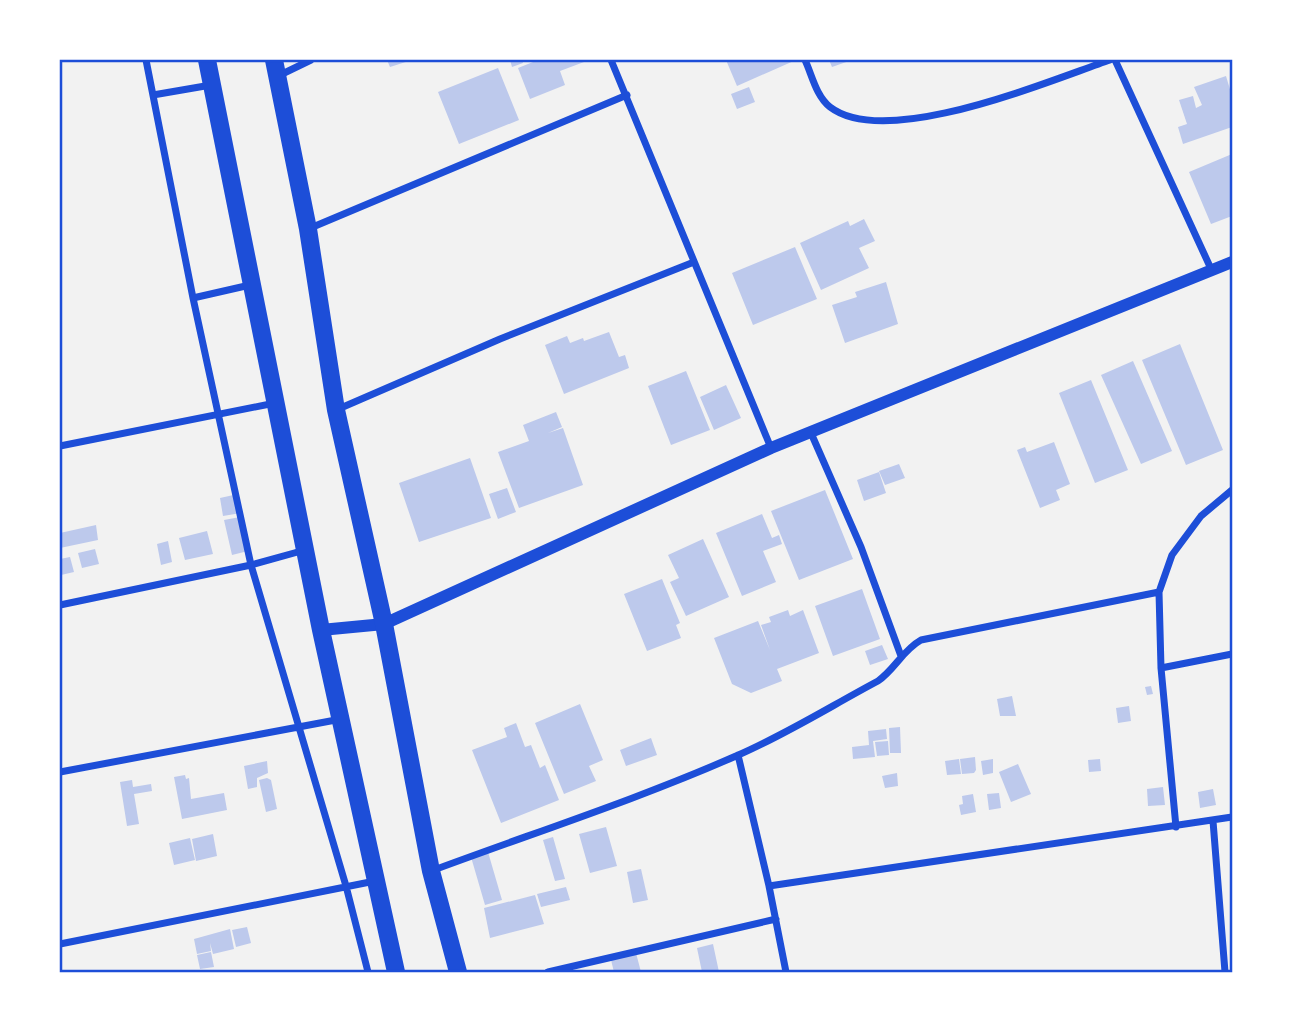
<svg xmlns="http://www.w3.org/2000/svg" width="1292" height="1032" viewBox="0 0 1292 1032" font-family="Lato,sans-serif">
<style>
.building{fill:#bdc9ec}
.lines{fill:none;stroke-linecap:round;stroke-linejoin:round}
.minor{stroke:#1d4ed8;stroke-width:7}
.tertiary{stroke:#1d4ed8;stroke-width:12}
.primary{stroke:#1d4ed8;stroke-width:18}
.neatline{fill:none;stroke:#1d4ed8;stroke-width:2.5}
</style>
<rect width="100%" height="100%" fill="#f2f2f2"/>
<!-- building -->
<path class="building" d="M387,60h25l-22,7z
M510,60h12l1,3 -11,4z
M532,60h52v2l-24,9 5,14 -35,14 -12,-31 15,-6z
M726,60h70l-59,26z
M829,60h23l-20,7z
M498,68l21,52 -60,24 -21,-52z
M1226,76l6,20v31l-49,17 -5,-17 9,-3 -8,-24 14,-4 3,12 6,-3 -8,-18z
M749,87l6,15 -18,7 -6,-15z
M1232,154v62l-21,8 -22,-52z
M864,219l11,22 -16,7 10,20 -48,22 -21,-47 48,-22 2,5z
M795,247l22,52 -64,26 -21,-52z
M886,282l12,42 -53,19 -13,-38 25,-8 -2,-5z
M609,332l10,25 6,-2 4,13 -65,26 -19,-49 22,-9 3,7 13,-5 1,3z
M1180,344l43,106 -37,15 -44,-105z
M1133,361l39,90 -31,13 -40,-89z
M686,371l24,59 -39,15 -23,-59z
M1091,380l37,90 -33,13 -36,-90z
M726,385l15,33 -27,12 -14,-33z
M556,412l6,15 -14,6 15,-5 20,57 -64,23 -21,-56 31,-11 -6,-16z
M1054,442l16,42 -14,6 4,10 -20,8 -23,-58 8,-3 2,5z
M470,458l21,60 -72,24 -20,-59z
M899,464l6,14 -20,7 -6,-14z
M879,472l7,21 -22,8 -7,-21z
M507,488l9,24 -18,7 -9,-25z
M825,490l28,69 -54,21 -28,-69z
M238,494l3,19 -18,3 -3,-18z
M762,514l10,24 7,-3 3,9 -19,7 13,31 -34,14 -26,-63z
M240,517l8,34 -16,4 -8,-35z
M96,525l2,15 -38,8v-15z
M207,531l6,23 -28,6 -6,-22z
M703,539l26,58 -43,19 -16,-34 9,-4 -11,-23z
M168,541l4,21 -11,3 -4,-21z
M95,549l4,15 -17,4 -4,-15z
M70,557l4,15 -13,3 -1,-16z
M662,579l18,44 -4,2 5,13 -34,13 -23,-57z
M862,589l18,50 -47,17 -18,-50z
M788,610l2,6 13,-6 16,43 -42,16 5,12 -31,12 -19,-9 -18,-46 44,-17 12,29 -9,-25 10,-3 -2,-5z
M882,645l6,14 -18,6 -5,-14z
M1151,686l2,8 -6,1 -2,-8z
M1012,696l4,20h-16l-3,-17z
M580,704l23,56 -14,6 7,15 -32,13 -29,-71z
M1129,706l2,15 -13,2 -2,-15z
M516,723l9,24 6,-2 9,23 5,-3 14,35 -58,23 -29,-73 35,-13 -3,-9z
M900,727l1,26h-11l-1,-25z
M886,729l1,10 -14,2 2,16 -22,2 -1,-12 17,-2 -1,-14z
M651,738l6,17 -31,11 -6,-16z
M888,741l1,14 -12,1 -2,-14z
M975,757l1,13 -2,3 -12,1 -2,-15z
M959,759l2,15 -14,1 -2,-14z
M993,759v14l-10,2 -2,-14z
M1100,759l1,12 -12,1 -1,-12z
M267,761l1,12 -11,5v9l-9,2 -4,-23z
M1018,764l13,30 -20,8 -12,-30z
M897,773l1,13 -13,2 -3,-12z
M185,775l1,4 3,-1 2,21 33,-6 3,17 -45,9 -8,-42z
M267,778l4,2 6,29 -11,3 -7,-32z
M132,780l1,7 18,-3 1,7 -18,3 5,30 -12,2 -7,-44z
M1163,787l2,18 -17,1 -1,-17z
M1213,789l3,16 -16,3 -2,-16z
M999,793l2,15 -12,2 -2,-16z
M973,794l3,18 -15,3 -2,-10 4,-1 -1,-8z
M606,827l11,39 -27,7 -11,-39z
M213,834l4,22 -21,5 -4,-22z
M553,837l12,42 -10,2 -12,-41z
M190,838l5,22 -21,5 -5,-22z
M488,852l14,48 -17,5 -14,-48z
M641,869l7,31 -15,3 -6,-31z
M566,887l4,13 -29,7 -4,-13z
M535,895l9,29 -54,14 -6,-30z
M247,927l4,16 -15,4 -4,-17z
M230,929l4,20 -21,5 -3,-11 1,8 -14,3 -3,-15z
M713,944l6,28h-17l-5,-24z
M211,952l3,15 -14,2 -3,-14z
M636,953l5,19h-27l-3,-12z"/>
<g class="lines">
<!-- minor -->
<path class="minor" d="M146,60l47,238 58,267 95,321 22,86
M611,60l160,388
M805,60c7,15 11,36 25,47 56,43 218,-26 280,-47
M1115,60l97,211
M278,76l33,-16
M153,95l58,-10
M308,229l319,-134
M193,298l57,-13
M336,410l164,-71 194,-77
M811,433l50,114 40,109
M60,446l215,-43
M60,605l191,-40 54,-15
M1161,668l71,-14
M738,755l31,131 17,86
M60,772l281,-53
M1213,821l12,151
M1176,827l-15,-159 -2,-76 13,-37 29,-39 31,-26
M431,871c102,-38 205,-71 305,-115 49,-21 95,-50 142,-75 17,-12 25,-31 43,-41l238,-48
M769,886l463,-69
M60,944l315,-63
M548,972l228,-53"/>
<!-- tertiary -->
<path class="tertiary" d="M321,630l63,-6 387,-176 461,-186"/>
<!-- primary -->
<path class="primary" d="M207,60l114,570 75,342
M274,60l34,169 28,181 48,214 47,247 27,101"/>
</g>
<!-- border -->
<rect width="1292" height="1032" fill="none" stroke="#ffffff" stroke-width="122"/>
<rect x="61" y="61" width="1170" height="910" class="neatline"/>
</svg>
